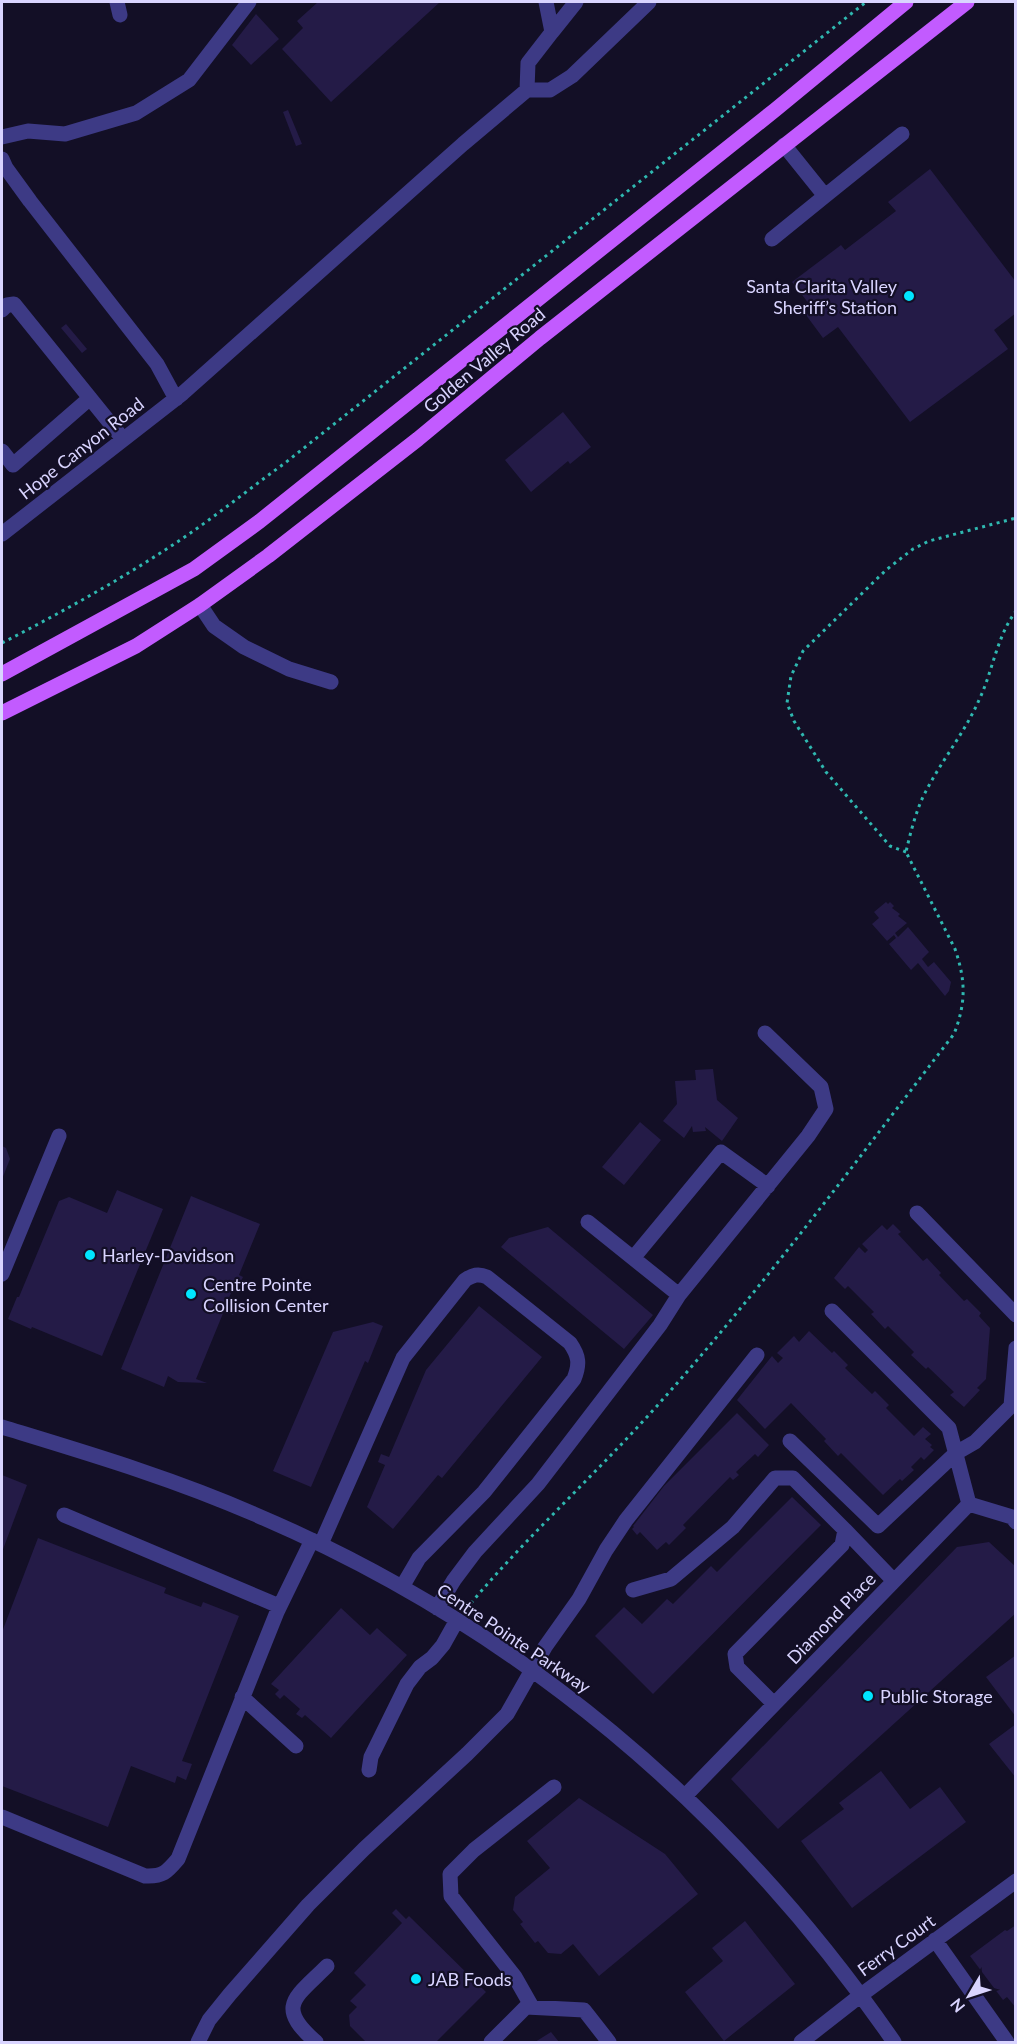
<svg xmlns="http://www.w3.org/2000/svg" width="1017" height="2044" viewBox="0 0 1017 2044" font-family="Lato,sans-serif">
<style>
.building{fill:#241b47}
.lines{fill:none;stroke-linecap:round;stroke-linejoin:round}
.path{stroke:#2fb8b0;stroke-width:3;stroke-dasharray:3 4.5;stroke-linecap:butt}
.minor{stroke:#3d3a85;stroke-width:15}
.major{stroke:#c25bff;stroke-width:15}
.poi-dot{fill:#00e5ff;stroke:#130f26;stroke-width:2}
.labels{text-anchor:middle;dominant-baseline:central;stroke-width:4.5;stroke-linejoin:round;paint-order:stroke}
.poi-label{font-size:18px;fill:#d9d4ff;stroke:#130f26;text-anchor:start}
.street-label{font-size:18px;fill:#d9d4ff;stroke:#130f26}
</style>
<rect width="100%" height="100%" fill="#130f26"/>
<!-- building -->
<path class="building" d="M318,2h122l-109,100 -49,-53 21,-21 -6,-7z
M256,14l23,25 -28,26 -19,-20z
M288,110l14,34 -6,2 -13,-34z
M930,169l86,113v31l-22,17 14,19 -98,73 -72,-95 -15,11 -17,-23 7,-6 -21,-27 49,-37 4,5 51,-39 -8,-9z
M66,324l21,25 -5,4 -21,-25z
M563,412l28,35 -21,17 -2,-3 -37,31 -26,-32z
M886,902l2,2 2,-2 4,4 -2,2 8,6 -2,2 9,7 -12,10 3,4 10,-10 21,25 -7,7 6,8 6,-5 17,20 -2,9 -4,5 -27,-33 -7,7 -22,-26 7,-6 -2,-3 -7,6 -15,-17 7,-6 -5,-6z
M713,1069l4,31 21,18 -16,23 -17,-14 1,4 -13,1 -1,-6 -8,12 -21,-17 14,-17 -2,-23 21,-1 -1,-10z
M640,1122l21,18 -37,45 -22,-18z
M2,1146l4,2 4,11 -8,20z
M117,1190l46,19 -61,147 -70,-29 -1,2 -23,-10 9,-22h2l40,-96 10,-4 38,16z
M191,1196l69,28 -21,51 4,2 -4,8 -4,-1 -8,18 10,4 -4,9 -9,-4 -28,68 11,4 -29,-1 -10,-6 -4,11 -43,-18z
M893,1224l8,8 -3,2 25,27 4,-3 14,15 -2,2 25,26 3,-2 14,14 -2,3 11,12 -4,51 -9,9 3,2 -16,17 -14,-12 4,-3 -26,-25 -2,2 -15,-14 3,-3 -26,-26 -3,3 -14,-15 3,-2 -26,-26 -3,3 -11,-11 25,-31 6,6 3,-3 -6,-6 20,-19 5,5z
M548,1227l105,88 -29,34 -123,-102 8,-9z
M479,1306l63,51 -100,121 -4,-3 -45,54 -26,-22 18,-42 -7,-3 3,-8 8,3 37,-87z
M373,1322l10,4 -15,37 -3,-2 -54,126 -38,-16 60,-139z
M809,1331l23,22 2,-2 14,14 -3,3 27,26 3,-3 14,14 -3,3 28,28 9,-9 8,7 -6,5 7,6 -2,2 4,3 -10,10 -3,-3 -10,10 3,3 -12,11 -2,-2 -17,16 -42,-42 -3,3 -14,-15 2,-2 -35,-36 -26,26 -28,-29 35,-44 6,7 5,-5 -6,-5 17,-17 5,6z
M737,1413l32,32 -11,12 -3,-3 -19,18 3,3 -6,5 -3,-3 -47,48 3,3 -17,17 -3,-3 -9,8 -17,-18 -3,3 -5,-6 2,-2 -1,-1 31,-40z
M2,1475l25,10 -25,67z
M792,1497l29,28 -168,169 -58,-58 29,-29 18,17 25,-25 6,5 38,-38 6,6z
M38,1538l128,50 -2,5 37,14 2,-5 36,14 -57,145 10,3 -6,16 -9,-4 -2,7 -44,-17 -23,61 -106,-41v-154z
M989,1542l27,25v46l-238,216 -47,-50 226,-232z
M341,1608l29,27 7,-7 30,27 -76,83 -26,-23 -3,3 -6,-4 4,-5 -16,-14 -4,4 -5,-5 4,-4 -8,-6z
M1016,1655v62l-30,-40z
M1016,1724v54l-27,-34z
M881,1771l29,38 30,-22 26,35 -114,86 -51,-67 43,-32 -5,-6z
M579,1798l86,56 33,40 -99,82 -26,-32 -12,10 -13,-1 -10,-12 -3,2 -15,-19 3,-2 -10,-12 2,-13 35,-29 -23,-27z
M396,1909l10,10 3,-3 77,76 -50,50h-70l-16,-16 -1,-11 8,-8 -7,-6 16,-16 -12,-12 48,-50 -10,-10z
M745,1921l50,63 -71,57 -39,-49 38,-31 -11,-13z
M1016,1925v83l-9,-11 -4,3 -33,-44 35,-26 2,1z
M551,2032l8,10h-24z"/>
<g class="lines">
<!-- path -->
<path class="path" d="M2,643c64,-33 127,-68 187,-109 32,-22 64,-48 96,-71l581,-461
M906,852l-16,-6 -64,-74 -32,-51 -7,-18 4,-27 12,-25 83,-81 27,-21 16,-8 87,-23
M466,1609c59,-71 128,-133 190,-202 106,-118 201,-247 298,-373 12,-31 12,-53 1,-85l-49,-97c4,-18 11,-45 20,-61 16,-31 39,-59 53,-91 14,-29 17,-62 37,-89"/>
<!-- minor -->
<path class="minor" d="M117,2l3,13
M552,32l24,-30
M527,90l1,-27 24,-31 -6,-30
M2,137l26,-6 37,3 71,-21 53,-33 60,-78
M2,159l4,9 24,33 127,163 19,35
M825,196l77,-62
M772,239l53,-43 -41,-51
M2,310l5,-5 7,-1 109,135
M2,451l11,14 77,-67
M2,534l181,-141 280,-249 64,-54h23l22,-14 77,-74
M200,605l14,21 30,21 45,22 42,13
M917,1213l99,102
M588,1222l91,73
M634,1257l87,-105 47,34
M2,1274l57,-138
M832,1311l117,117 20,76
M2,1427c85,26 170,51 252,87 263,112 479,294 640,528
M790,1441l88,85 78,-73 19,-11 36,-36 5,-58
M64,1515l215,91
M845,1530l49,51
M321,1544l82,-186 62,-78c8,-5 13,-7 22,-3l83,66c9,13 10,21 4,36l-90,113 -65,66 -17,29
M633,1590l38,-11 62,-52 42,-49h18l52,52 -3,15 -107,109 2,13 37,37
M437,1608l17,-28 21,-28 63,-68 122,-159 19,-30 129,-159 18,-27 -5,-22 -56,-54
M242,1697l54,49
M369,1770l2,-13 36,-73 13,-17 12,-9 11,-13 14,-25
M685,1796l284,-292 43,13 4,5
M2,1817l143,59c18,1 22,-4 33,-17l99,-247 35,-72
M935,1940l72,102
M532,2007l-17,-30 -64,-81 -1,-22 24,-24 80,-63
M198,2042l11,-22 21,-26 78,-89 56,-56 103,-95 40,-40 38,-67 34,-48 27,-49 20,-30 131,-165
M316,2042c-41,-36 -21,-44 11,-76
M491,2042l35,-35 58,3 25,32
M801,2042l60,-47 155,-114"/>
<!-- major -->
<path class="major" d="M2,674l192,-105 66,-48 515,-411 131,-108
M2,713l134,-67 64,-41 68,-49 150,-117 122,-101 427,-336"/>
</g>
<!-- markers -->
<g class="poi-dot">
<circle cx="909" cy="296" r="6"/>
<circle cx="90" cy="1255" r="6"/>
<circle cx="191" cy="1294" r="6"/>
<circle cx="868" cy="1696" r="6"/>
<circle cx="416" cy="1979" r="6"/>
</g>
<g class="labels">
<!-- poi labels -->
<g class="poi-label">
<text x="897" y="286" text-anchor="end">Santa Clarita Valley<tspan x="897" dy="21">Sheriff’s Station</tspan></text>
<text x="102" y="1255">Harley-Davidson</text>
<text x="203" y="1284">Centre Pointe<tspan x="203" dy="21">Collision Center</tspan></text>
<text x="880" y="1696">Public Storage</text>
<text x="428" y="1979">JAB Foods</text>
</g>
<!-- street labels -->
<g class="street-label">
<text transform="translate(484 360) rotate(-40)">Golden Valley Road</text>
<text transform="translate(81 448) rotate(-38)">Hope Canyon Road</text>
<text transform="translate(831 1618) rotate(-46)">Diamond Place</text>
<text transform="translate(514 1638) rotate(34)">Centre Pointe Parkway</text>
<text transform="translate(896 1945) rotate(-36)">Ferry Court</text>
</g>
</g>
<!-- border -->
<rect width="1017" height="2044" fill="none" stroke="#d9d4ff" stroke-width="6"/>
<!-- north arrow -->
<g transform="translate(969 1996) rotate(231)" stroke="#130f26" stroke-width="4.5" paint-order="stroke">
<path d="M0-4.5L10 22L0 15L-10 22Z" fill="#d9d4ff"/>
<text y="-9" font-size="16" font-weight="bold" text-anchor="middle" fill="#d9d4ff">N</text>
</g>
</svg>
